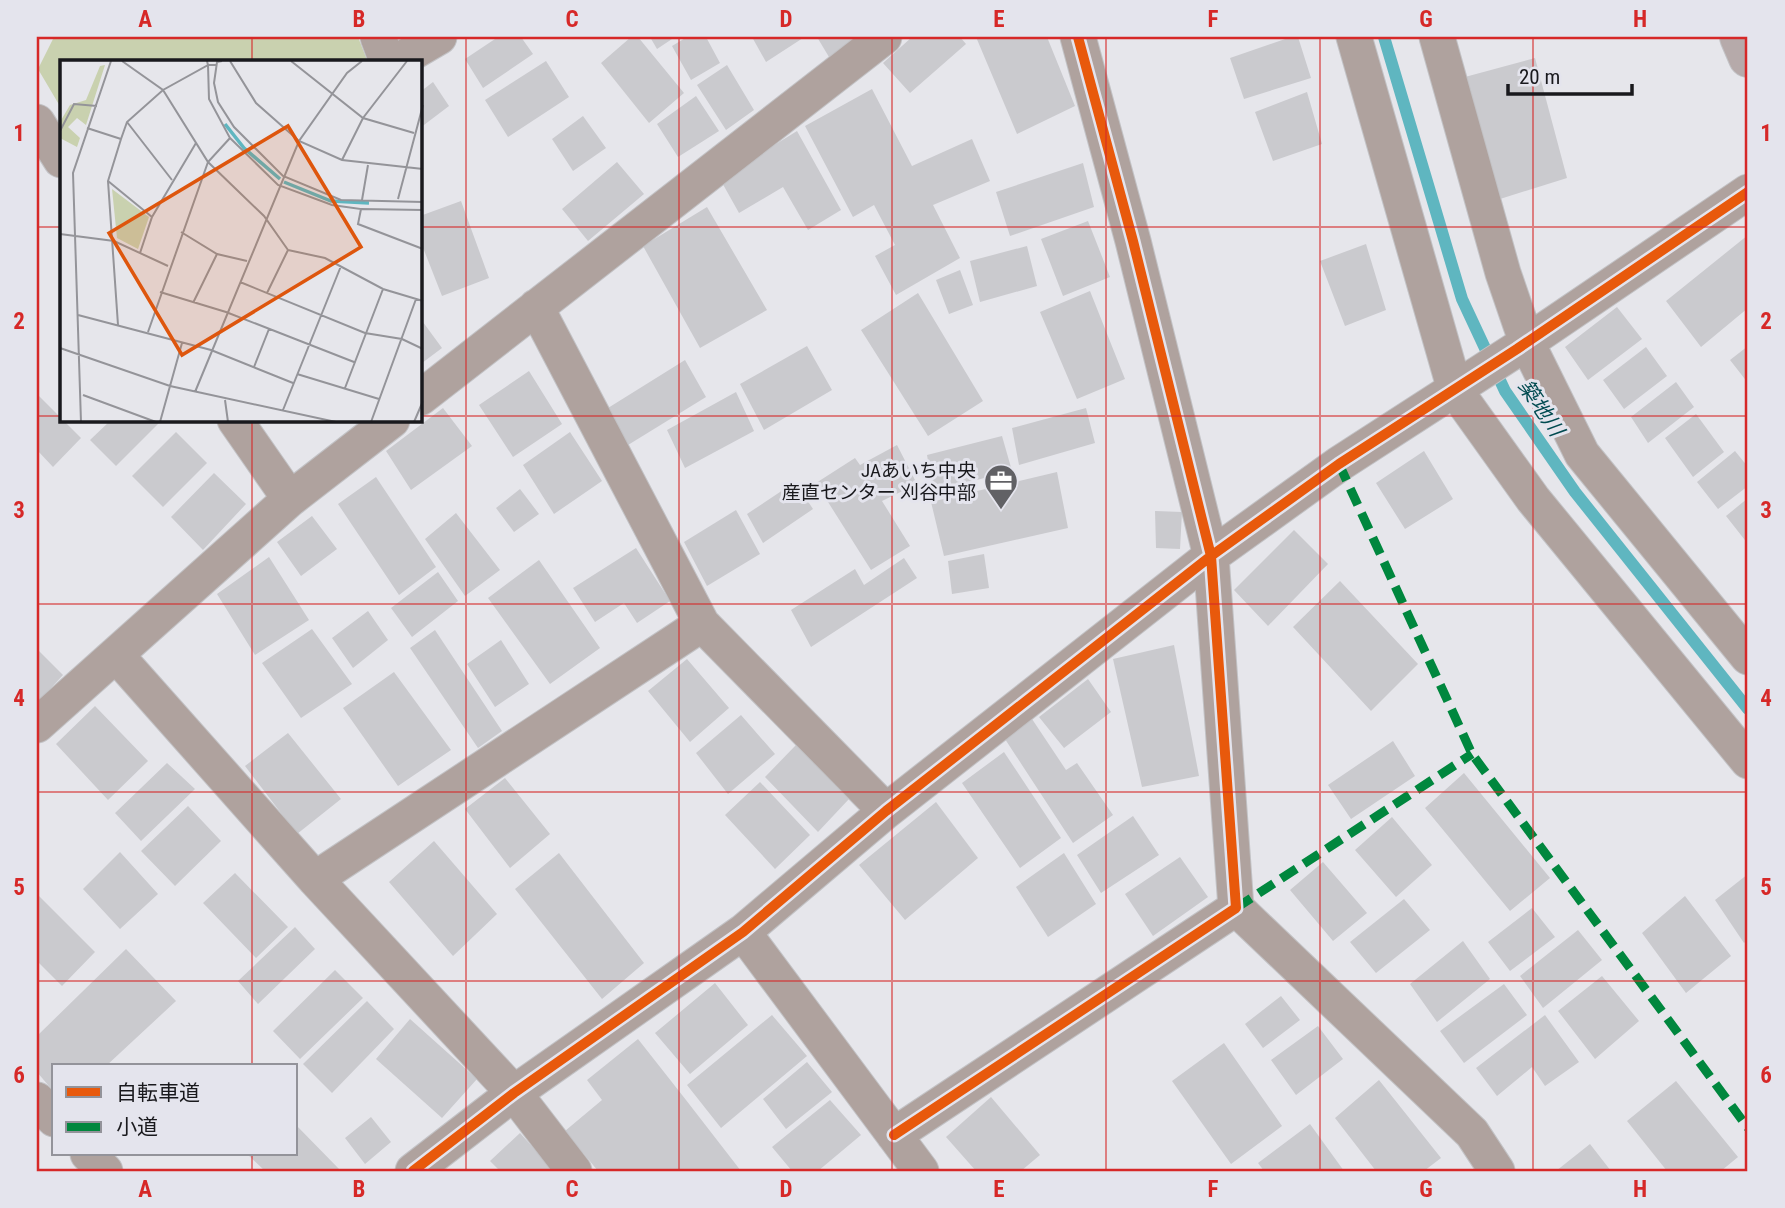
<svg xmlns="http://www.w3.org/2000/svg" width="1785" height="1208" viewBox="0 0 1785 1208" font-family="'Roboto Condensed','Noto Sans JP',sans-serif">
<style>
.green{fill:#c9d1af}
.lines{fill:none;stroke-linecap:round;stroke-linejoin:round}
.stream{stroke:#5fb6c0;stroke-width:12}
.building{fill:#cacace}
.street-casing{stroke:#c2c2c5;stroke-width:37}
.secondary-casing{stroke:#c2c2c5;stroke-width:40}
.street{stroke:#afa29e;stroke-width:35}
.secondary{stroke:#b6aaaa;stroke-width:38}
.quiet{stroke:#00873e;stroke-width:9;stroke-dasharray:18 9;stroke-linecap:butt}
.cycleway-casing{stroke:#e4e4ed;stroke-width:15}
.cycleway{stroke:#e8590c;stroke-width:10}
.grid{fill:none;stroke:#d62828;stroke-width:2;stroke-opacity:0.55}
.labels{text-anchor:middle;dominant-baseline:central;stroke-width:6;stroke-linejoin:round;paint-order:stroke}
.poi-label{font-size:19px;fill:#19191d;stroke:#e4e4ed;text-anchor:end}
.water-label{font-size:21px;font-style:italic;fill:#004a50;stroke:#e4e4ed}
.inset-river{fill:none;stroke:#5fb6c0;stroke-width:3.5}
.inset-road{fill:none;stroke:#949499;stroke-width:2}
.view{fill:#de560d;fill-opacity:0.15;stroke:#de560d;stroke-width:3.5}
.inset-edge{fill:none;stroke:#19191d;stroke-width:3.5}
.neatline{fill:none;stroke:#d62828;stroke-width:2.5}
.grid-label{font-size:23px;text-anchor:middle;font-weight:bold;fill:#d62828}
</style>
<rect width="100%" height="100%" fill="#e6e6eb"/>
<!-- green -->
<path class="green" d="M54,37h304l9,23 -306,1v47l-23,-39z"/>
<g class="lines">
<!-- stream -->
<path class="stream" d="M1384,37l78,262 43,92 70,101 173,217"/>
</g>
<!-- building -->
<path class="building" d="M498,37h23l12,17 -50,34 -18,-29z
M631,37h7l46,56 -35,30 -48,-60z
M650,37h25l-18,12z
M687,37h19l14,26 -29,17 -19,-34z
M752,37h50l1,1 -37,24z
M817,37h42l-30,20z
M912,37h48l6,7 -56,49 -27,-30z
M976,37h71l28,69 -58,28z
M1291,37h7l13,41 -67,21 -14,-41z
M1535,58l32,120 -67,21 -35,-122z
M546,61l23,36 -61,40 -23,-37z
M727,65l27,45 -28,20 -29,-45z
M433,82l16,24 -29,22v-36z
M872,89l40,77 60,-27 18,42 -57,24 27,53 -64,37 -21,-39 20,-11 -21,-40 -21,12 -48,-91z
M1307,92l15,52 -49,17 -18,-49z
M696,96l23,35 -41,26 -21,-33z
M583,116l23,32 -33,23 -21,-32z
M797,131l44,79 -33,20 -25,-43 -44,26 -19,-34z
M617,162l27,32 -56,47 -26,-32z
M1083,163l11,44 -84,29 -14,-44z
M461,201l28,77 -47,18 -22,-56v-24z
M707,207l60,103 -67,38 -57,-102z
M1088,221l22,56 -47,19 -22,-57z
M1748,235v73l-47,39 -35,-46z
M1366,244l20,66 -41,16 -25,-65z
M1027,246l10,40 -57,16 -10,-41z
M960,270l13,35 -24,9 -13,-34z
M1090,291l35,88 -48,20 -37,-87z
M918,293l65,108 -55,35 -67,-106z
M1617,307l25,32 -54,41 -23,-33z
M420,318l22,30 -20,15 -2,-2z
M807,346l25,44 -68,40 -24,-46z
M1748,346v37l-18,-23z
M1646,347l21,29 -43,33 -21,-29z
M685,360l21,37 -78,48 -20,-37z
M529,371l33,53 -49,33 -34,-52z
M1676,382l18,25 -46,36 -17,-26z
M736,392l18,39 -69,37 -18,-38z
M37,394l44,44 -28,29 -16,-17z
M443,408l29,38 -61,44 -25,-39z
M1086,408l9,35 -76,22 -7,-37z
M1696,414l28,38 -31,25 -28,-39z
M111,420h51l-46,46 -26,-26z
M176,432l31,31 -44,44 -31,-31z
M570,432l32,49 -48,33 -31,-49z
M1002,436l10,35 -79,20 -6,-36z
M897,445l20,39 -35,17 28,45 -39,24 -55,-87 39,-25 5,7z
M1424,451l29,48 -48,30 -29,-46z
M1735,451l13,16v19l-30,23 -21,-27z
M1057,472l11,56 -124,28 -13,-54z
M214,473l32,31 -43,46 -32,-33z
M376,477l60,90 -37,28 -61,-91z
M795,482l18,27 -50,34 -16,-29z
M520,489l19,25 -25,18 -18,-24z
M1748,498v46l-22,-28z
M736,510l24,44 -53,32 -23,-44z
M1155,511l27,1 -2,37 -24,-1z
M456,513l44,57 -35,26 -40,-57z
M312,516l25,33 -36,27 -24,-34z
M1294,530l34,34 -60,62 -34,-36z
M636,548l34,53 -33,22 -13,-20 -29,19 -22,-34z
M984,554l5,34 -37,6 -4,-33z
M269,557l40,63 -54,35 -38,-61z
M904,558l13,20 -106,69 -20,-37 64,-41 9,16z
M539,560l61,88 -50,36 -62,-86z
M438,572l20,29 -46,36 -21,-29z
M1340,581l78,83 -47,47 -78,-84z
M368,611l20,29 -35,28 -21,-30z
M312,629l40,55 -51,34 -39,-55z
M435,630l67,101 -24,17 -68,-100z
M501,640l28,44 -34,23 -28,-43z
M1174,645l25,131 -57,11 -29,-128z
M37,649l26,26 -26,28z
M687,659l42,49 -39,34 -42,-51z
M394,672l57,78 -53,36 -55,-78z
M1088,679l23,33 -47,36 -25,-31z
M95,706l53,55 -40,39 -52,-56z
M741,715l34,39 -47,40 -32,-41z
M1032,719l34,51 11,-7 36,52 -40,28 -68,-104z
M288,733l53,66 -44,35 -52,-68z
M1393,741l22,35 -64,43 -23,-34z
M796,745l53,54 -31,33 -53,-55z
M1004,752l57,86 -41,30 -58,-85z
M167,763l28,26 -54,52 -26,-28z
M1464,773l86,105 -40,33 -85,-103z
M505,778l45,56 -40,34 -45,-59z
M760,782l50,53 -35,34 -50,-54z
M936,802l42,56 -73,62 -46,-55z
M188,806l33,35 -46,45 -34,-35z
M1133,816l26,39 -58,38 -24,-38z
M1392,817l40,48 -36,32 -41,-47z
M434,841l63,73 -44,42 -64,-74z
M120,852l38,42 -38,35 -37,-40z
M559,853l85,110 -42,36 -87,-110z
M1064,853l32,51 -48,33 -32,-50z
M1180,857l28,40 -55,39 -28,-42z
M1323,862l44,51 -34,28 -43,-51z
M235,873l53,54 -32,31 -53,-55z
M1748,874v65l-4,4 -29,-43z
M37,894l58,58 -33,34 -25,-25z
M1685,896l46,60 -45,37 -44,-60z
M1404,899l26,31 -54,43 -26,-31z
M1532,908l23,29 -45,34 -22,-29z
M295,927l20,22 -57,55 -20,-23z
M1578,930l24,30 -59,48 -23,-32z
M1463,941l27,38 -53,43 -27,-38z
M126,949l50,52 -70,65h-52v26l-17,-20v-36z
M335,970l28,28 -63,61 -27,-28z
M1602,976l37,45 -44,38 -37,-48z
M715,983l33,42 -58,49 -35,-41z
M1504,984l23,31 -63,48 -24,-32z
M1281,996l19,24 -37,28 -18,-24z
M367,1001l27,28 -62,64 -29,-29z
M772,1015l35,41 -86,72 -34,-43z
M1545,1015l34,47 -34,24 -13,-19 -35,29 -21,-28z
M410,1019l67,60 -35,39 -66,-59z
M1318,1026l25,33 -47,36 -25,-35z
M638,1039l48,61 55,71h-143l-33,-40 37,-31 -15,-20z
M1224,1043l58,83 -51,38 -59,-83z
M807,1062l25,30 -46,37 -23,-30z
M1379,1080l62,78 -17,13h-48l-41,-53z
M1676,1081l62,76 -17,14h-54l-40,-50z
M991,1097l49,58 -19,16h-45l-30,-34z
M830,1100l31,35 -43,36h-26l-20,-24z
M371,1117l20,25 -26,22 -20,-26z
M1310,1124l34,47h-80l-6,-8z
M296,1125l44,45 -1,1h-74l-18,-17h49z
M520,1133l34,38h-54l-10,-10z
M1590,1144l21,27h-55z"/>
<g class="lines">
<!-- street casing -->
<g class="street-casing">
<path id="street" d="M378,37l9,24
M1354,37l101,353 78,109 215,262
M1437,37l66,236 24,70 55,111 166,203
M398,61l41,-24
M37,122l24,38
M536,307l166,317 184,187
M420,398l464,-361
M235,420l55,79
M117,656l198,223 199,214 60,78
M37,725l253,-226 102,-79
M315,879l387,-255
M1236,908l236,225 25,38
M743,932l178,239
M37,1100l17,19
M894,1135l342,-227 -25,-352 -78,-315 -55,-204
M88,1154l17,17
M413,1171l101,-78 229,-161 143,-121 325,-255 128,-92 178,-115 231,-157"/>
</g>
<!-- secondary casing -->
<g class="secondary-casing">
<path id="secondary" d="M1739,37l9,21"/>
</g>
<!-- street -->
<use href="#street" class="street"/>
<!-- secondary -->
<use href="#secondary" class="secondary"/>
<!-- quiet -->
<path class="quiet" d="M1339,464l133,290 276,374
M1236,908l236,-154"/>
<!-- cycleway casing -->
<g class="cycleway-casing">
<path id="cycleway" d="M894,1135l342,-227 -25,-352 -78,-315 -55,-204
M413,1171l101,-78 229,-161 143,-121 325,-255 128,-92 178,-115 231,-157"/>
</g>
<!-- cycleway -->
<use href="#cycleway" class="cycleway"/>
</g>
<!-- grid -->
<path class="grid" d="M252,37v24M466,37v1134M679,37v1134M892,37v1134M1106,37v1134M1320,37v1134M1533,37v1134M37,227h24M420,227h1328M37,416h24M420,416h1328M252,420v646M37,604h1711M37,792h1711M37,981h1711M252,1154v17"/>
<!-- icons -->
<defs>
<g id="office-pin" transform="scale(1.75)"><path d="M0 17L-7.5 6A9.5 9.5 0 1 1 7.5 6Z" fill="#616165" stroke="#e4e4ed"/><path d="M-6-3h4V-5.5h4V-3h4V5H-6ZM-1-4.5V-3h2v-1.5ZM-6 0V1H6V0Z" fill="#fff"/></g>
</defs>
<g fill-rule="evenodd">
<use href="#office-pin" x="1001" y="481"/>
</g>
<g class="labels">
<!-- poi labels -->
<g class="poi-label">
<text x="976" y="470">JAあいち中央<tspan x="976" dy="22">産直センター 刈谷中部</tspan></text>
</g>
<!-- water labels -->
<g class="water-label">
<text transform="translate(1541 408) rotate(56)">築地川</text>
</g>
</g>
<!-- overview -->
<g transform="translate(60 60)">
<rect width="362" height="362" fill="#e6e6eb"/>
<path d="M45,5l-19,60 -9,-7 -9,9 12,11 -3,9 -17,-9v-16l10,-17 16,-5 14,-34zM52,129l37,28 -11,32 -21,-11z" fill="#c9d1af"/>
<path class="inset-river" d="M165,64l19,24 36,31M224,122l47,19 38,2"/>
<path class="inset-road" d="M62,1l41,29 45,72 56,54 24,34 -21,43M162,1l-5,1 -3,21 4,19 16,25 49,49 58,24 82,2M170,1l26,42 43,38 43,19 81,9M231,1l72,57 51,15M67,62l45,58M27,68l34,11M0,71l14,-27 23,2M170,78l48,47 54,20 29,4 -3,15 65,25M282,100l21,-42 44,-57M48,121l44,36M338,139l25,-94M302,140l6,-35M301,149l62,1M121,172l36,22 30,7M0,174l54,7 54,25M228,190l37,8 58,31 40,12M80,193l12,-36 44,-74M180,222l125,51 37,6 21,10M100,232l66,20 128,50M133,243l24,-49M18,255l133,35 82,33M58,265l-10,-144 13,-42 6,-17 36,-32 45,-25 -1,-4M88,272l60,-170 22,-24 -21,-39 -1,-34h9M0,288l110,38 166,36M194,307l15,-38M237,314l82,25M285,328l38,-99M135,332l104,-251 48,-68 15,-12M23,335l73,27M165,340l3,22M223,350l58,-144M21,362l-8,-249 38,-112M100,362l22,-79M311,362l45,-123M354,362l9,-21"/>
<path class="view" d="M228,66l73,121 -179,108 -73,-122z"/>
<rect width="362" height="362" class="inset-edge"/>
</g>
<!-- border -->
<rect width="1785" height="1208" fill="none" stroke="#e4e4ed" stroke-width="77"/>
<!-- legend -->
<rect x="52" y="1064" width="245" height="91" fill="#e4e4ed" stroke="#93939a" stroke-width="2"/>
<rect x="66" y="1087" width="35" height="10" fill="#e8590c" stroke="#93939a" stroke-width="2"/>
<text x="116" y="1100" font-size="21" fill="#19191d">自転車道</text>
<rect x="66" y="1122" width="35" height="10" fill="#00873e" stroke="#93939a" stroke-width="2"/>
<text x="116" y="1134" font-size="21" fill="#19191d">小道</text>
<!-- scale -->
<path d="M1508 84v10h124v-10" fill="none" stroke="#19191d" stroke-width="3.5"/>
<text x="1519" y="84" font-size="21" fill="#19191d" stroke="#e4e4ed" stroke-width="5" paint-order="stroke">20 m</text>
<rect x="38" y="38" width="1708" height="1132" class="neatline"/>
<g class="grid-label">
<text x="145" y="27">A</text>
<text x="359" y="27">B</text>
<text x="572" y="27">C</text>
<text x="786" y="27">D</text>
<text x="999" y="27">E</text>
<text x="1213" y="27">F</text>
<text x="1426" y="27">G</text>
<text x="1640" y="27">H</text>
<text x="19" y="141">1</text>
<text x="1766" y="141">1</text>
<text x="19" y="329">2</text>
<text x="1766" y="329">2</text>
<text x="19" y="518">3</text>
<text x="1766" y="518">3</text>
<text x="19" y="706">4</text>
<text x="1766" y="706">4</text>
<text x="19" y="895">5</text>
<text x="1766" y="895">5</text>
<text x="19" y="1083">6</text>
<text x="1766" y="1083">6</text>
<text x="145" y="1197">A</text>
<text x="359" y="1197">B</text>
<text x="572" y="1197">C</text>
<text x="786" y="1197">D</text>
<text x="999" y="1197">E</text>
<text x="1213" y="1197">F</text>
<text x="1426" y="1197">G</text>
<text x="1640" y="1197">H</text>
</g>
</svg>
